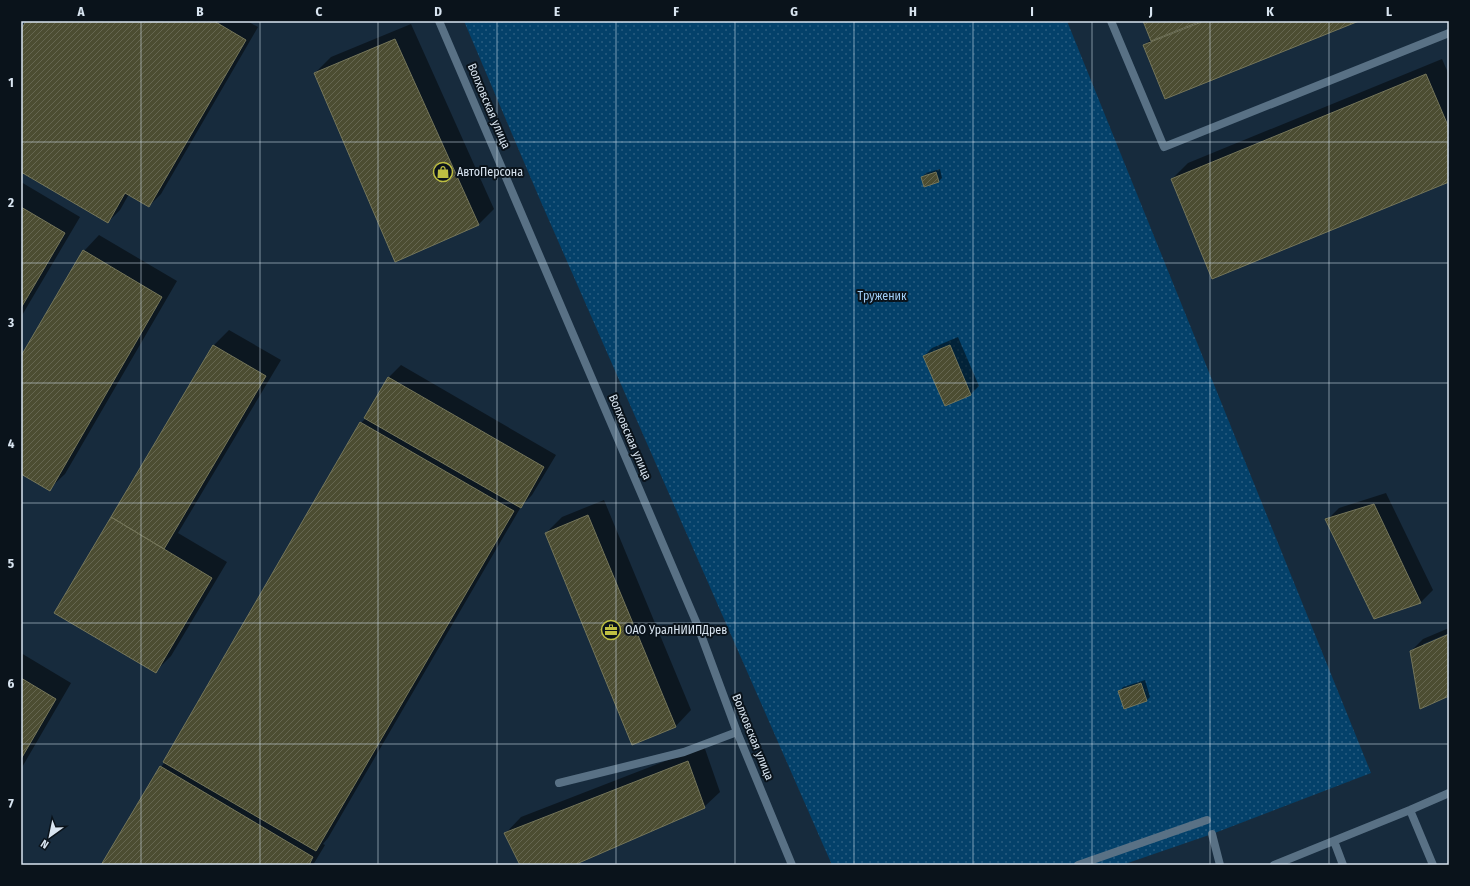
<svg xmlns="http://www.w3.org/2000/svg" width="1470" height="886" viewBox="0 0 1470 886" font-family="'Fira Sans Condensed',sans-serif">
<style>
.garden{fill:url(#garden-dots)}
.shadow{fill:#0007}
.building{fill:url(#building-hatch);stroke:#75765a}
.lines{fill:none;stroke-linecap:round;stroke-linejoin:round}
.service{stroke:#597185;stroke-width:8}
.minor{stroke:#597185;stroke-width:8}
.grid{fill:none;stroke:#d9e5f1;stroke-width:1;stroke-opacity:0.55}
.labels{text-anchor:middle;dominant-baseline:central;stroke-width:4;stroke-linejoin:round;paint-order:stroke}
.street-label{font-size:12px;fill:#d9e5f1;stroke:#0a131b}
.poi-label{font-size:12px;fill:#d9e5f1;stroke:#0a131b;text-anchor:start}
.park-label{font-size:12px;fill:#a0cdf6;stroke:#0a131b}
.neatline{fill:none;stroke:#d9e5f1;stroke-width:1.5}
.grid-label{font-size:13px;text-anchor:middle;font-weight:bold;fill:#d9e5f1}
</style>
<defs>
<pattern id="garden-dots" width="8" height="8" patternUnits="userSpaceOnUse"><rect width="8" height="8" fill="#04416a"/><path d="M2 2h.1M6 6h.1" fill="none" stroke="#285c80" stroke-width="1.8" stroke-linecap="round"/></pattern>
<pattern id="building-hatch" width="6" height="6" patternUnits="userSpaceOnUse"><rect width="6" height="6" fill="#4c4d32"/><path d="M-1 1l2-2M0 6l6-6M5 7l2-2" fill="none" stroke="#656650"/></pattern>
</defs>
<rect width="100%" height="100%" fill="#172b3d"/>
<!-- garden -->
<path class="garden" d="M464,21h603l304,752 -159,61 -90,31h-290l-291,-663z"/>
<!-- shadow -->
<path class="shadow" d="M27,21h220l11,6 -97,167 -12,12 -20,-12 -9,16 -12,12 -87,-51v-139z
M1144,21h212l-212,25 7,-7z
M411,24l83,185 -16,16 -163,-152 16,-16z
M1442,59l7,16v106l-277,-2 16,-16z
M940,169l2,9 -4,4 -16,-5 4,-4z
M21,182l59,35 -59,100z
M99,235l78,46 -112,193 -16,15 -28,-16v-115l63,-107z
M229,330l52,30 -103,173 49,29 -56,94 -16,16 -99,-59 158,-268z
M958,337l21,49 -8,8 -26,11 -21,-49 8,-8z
M401,365l155,90 -24,40 -10,10 -194,333 -5,6 2,1 -12,20h-211l59,-98 4,-5 -1,-1 197,-338 5,-5 23,-41z
M1386,493l47,97 -12,12 -47,16 -47,-98 12,-12z
M604,500l87,210 -15,16 -43,18 -87,-211 16,-16z
M1449,628v5l-26,11v3l26,-12v60l-38,-44 12,-12z
M21,653l50,30 -50,86z
M1145,680l5,17 -3,3 -27,-9 3,-4z
M704,746l16,46 -16,15 -133,58h-50l-15,-32 15,-16z"/>
<!-- building -->
<path class="building" d="M26,21h188l32,19 -97,167 -24,-14 -17,30 -87,-51v-142z
M1143,21h58l-50,20z
M1204,21h155l-194,78 -22,-54z
M395,39l84,186 -84,37 -81,-189z
M1426,74l23,54v54l-237,97 -41,-100z
M936,172l3,10 -15,5 -3,-10z
M21,207l44,26 -44,75z
M83,250l79,47 -112,194 -29,-17v-118z
M213,345l53,31 -102,173 -53,-32z
M950,345l21,50 -26,11 -22,-50z
M388,377l156,90 -23,41 -157,-90z
M360,422l154,89 -198,340 -153,-89z
M1374,504l47,99 -47,16 -49,-100z
M588,515l88,212 -44,18 -87,-212z
M111,517l101,61 -56,95 -102,-60z
M1449,634v62l-29,13 -10,-58z
M21,678l35,21 -35,60z
M1141,683l6,18 -23,8 -6,-18z
M688,761l17,47 -131,57h-54l-16,-32z
M160,766l153,91 -4,8h-208z"/>
<g class="lines">
<!-- service -->
<path class="service" d="M1111,21l53,126 285,-114
M559,783l125,-31 53,-20
M1410,810l23,55
M1212,834l8,31
M1334,841l9,24
M1078,865l129,-45
M1274,865l136,-55 39,-17"/>
<!-- minor -->
<path class="minor" d="M439,21l258,603 40,108 55,133"/>
</g>
<!-- grid -->
<path class="grid" d="M141,21v844M260,21v844M378,21v844M497,21v844M616,21v844M735,21v844M854,21v844M973,21v844M1092,21v844M1210,21v844M1329,21v844M21,142h1428M21,263h1428M21,383h1428M21,503h1428M21,623h1428M21,744h1428"/>
<!-- icons -->
<defs>
<g id="shop-ring" transform="scale(1)"><circle r="9.5" fill="#0a131b" stroke="#bebf42" stroke-width="1.5"/><path d="M-5-2.5h2.3a2.7 3.5 0 0 1 5.4 0H5L5.5 6h-11ZM-1.5-2.5h3a1.5 2.3 0 0 0-3 0Z" fill="#bebf42"/></g>
<g id="office-ring" transform="scale(1)"><circle r="9.5" fill="#0a131b" stroke="#bebf42" stroke-width="1.5"/><path d="M-6-3h4V-5.5h4V-3h4V5H-6ZM-1-4.5V-3h2v-1.5ZM-6 0V1H6V0Z" fill="#bebf42"/></g>
</defs>
<g fill-rule="evenodd">
<use href="#shop-ring" x="443" y="172"/>
<use href="#office-ring" x="611" y="630"/>
</g>
<g class="labels">
<!-- street labels -->
<g class="street-label">
<text transform="translate(489 106) rotate(67)">Волховская улица</text>
<text transform="translate(630 437) rotate(67)">Волховская улица</text>
<text transform="translate(753 737) rotate(68)">Волховская улица</text>
</g>
<!-- poi labels -->
<g class="poi-label">
<text x="457" y="172">АвтоПерсона</text>
<text x="625" y="630">ОАО УралНИИПДрев</text>
</g>
<!-- park labels -->
<g class="park-label">
<text x="882" y="296">Труженик</text>
</g>
</g>
<!-- border -->
<rect width="1470" height="886" fill="none" stroke="#0a131b" stroke-width="44"/>
<!-- north arrow -->
<g transform="translate(50 836) rotate(213)" stroke="#0a131b" stroke-width="3" paint-order="stroke">
<path d="M0-3L7 15L0 10L-7 15Z" fill="#d9e5f1"/>
<text y="-6" font-size="11" font-weight="bold" text-anchor="middle" fill="#d9e5f1">N</text>
</g>
<rect x="22" y="22" width="1426" height="842" class="neatline"/>
<g class="grid-label">
<text x="81" y="16">A</text>
<text x="200" y="16">B</text>
<text x="319" y="16">C</text>
<text x="438" y="16">D</text>
<text x="557" y="16">E</text>
<text x="676" y="16">F</text>
<text x="794" y="16">G</text>
<text x="913" y="16">H</text>
<text x="1032" y="16">I</text>
<text x="1151" y="16">J</text>
<text x="1270" y="16">K</text>
<text x="1389" y="16">L</text>
<text x="11" y="87">1</text>
<text x="11" y="207">2</text>
<text x="11" y="327">3</text>
<text x="11" y="448">4</text>
<text x="11" y="568">5</text>
<text x="11" y="688">6</text>
<text x="11" y="808">7</text>
</g>
</svg>
